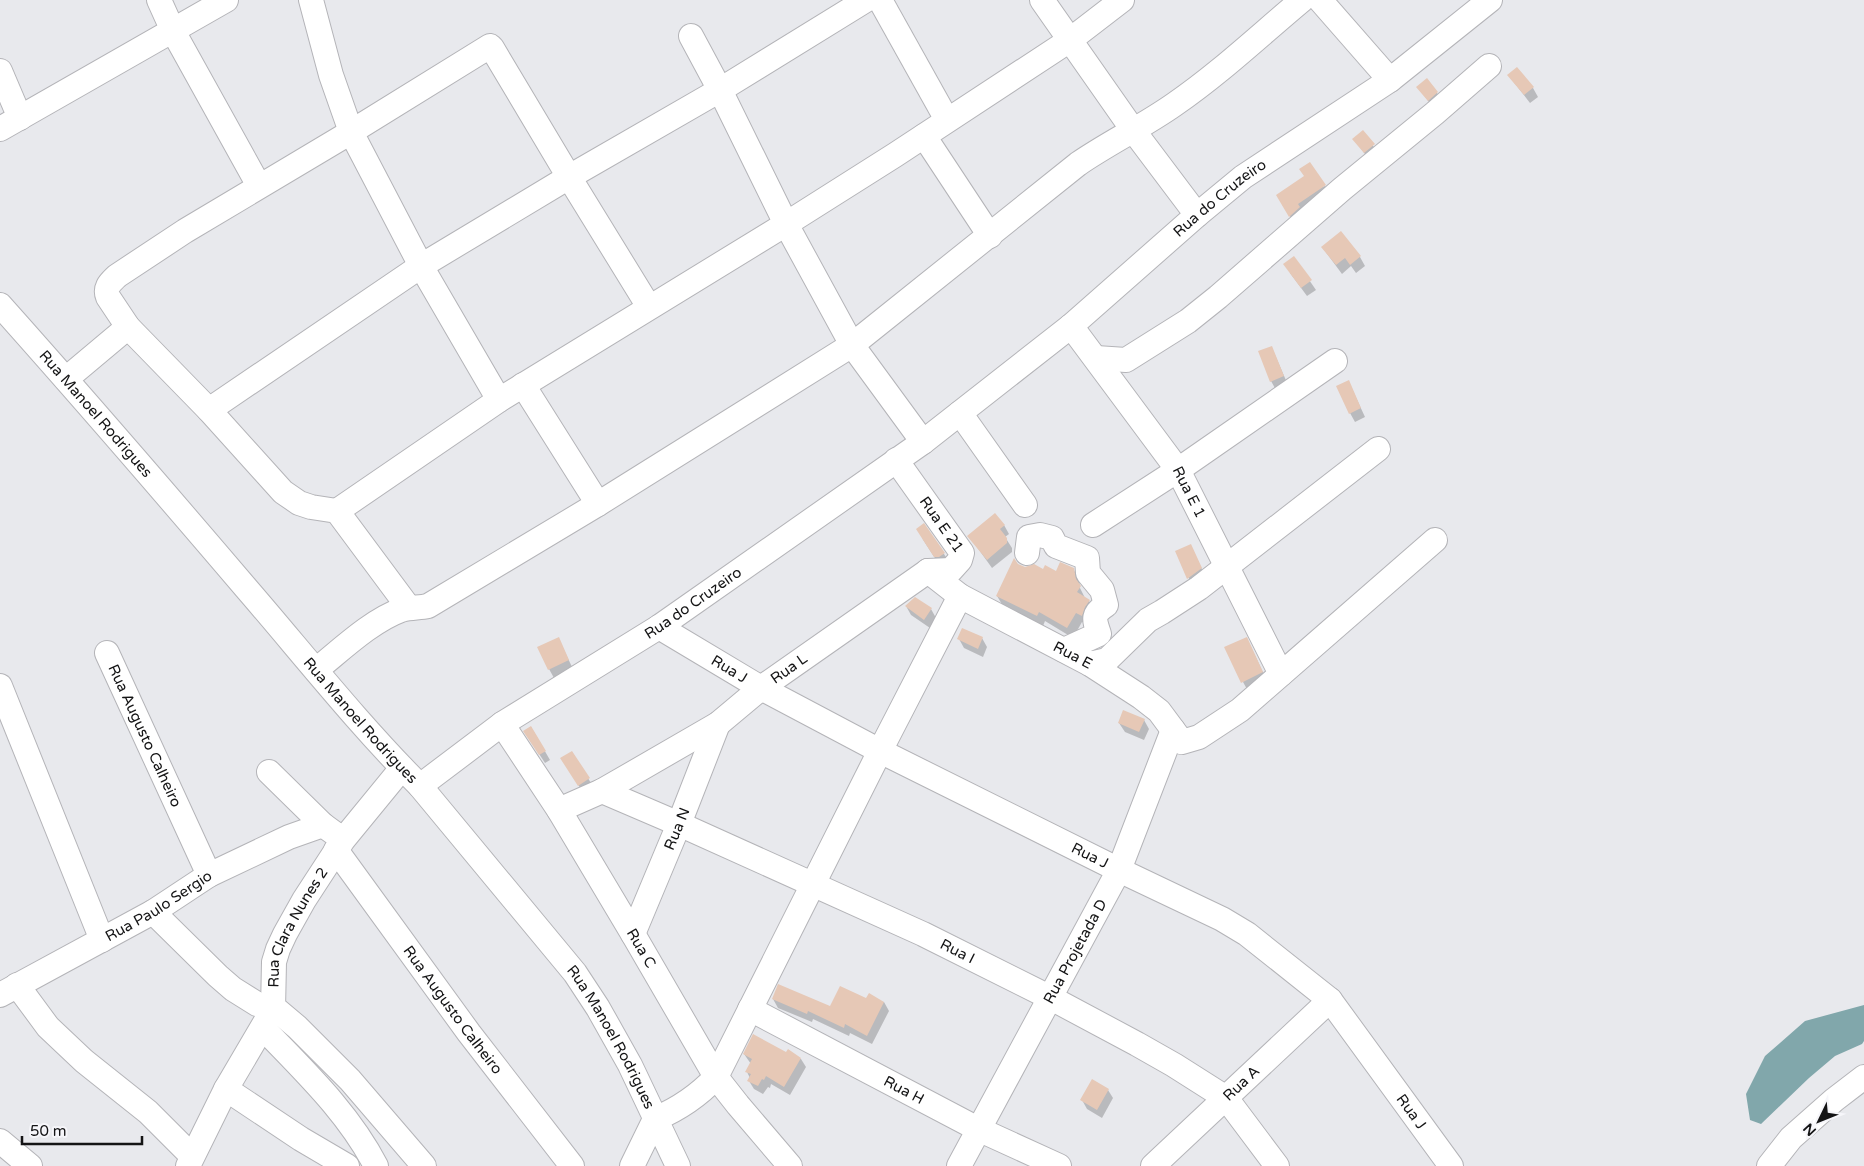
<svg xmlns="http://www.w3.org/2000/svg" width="1864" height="1166" viewBox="0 0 1864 1166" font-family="'Varela Round',sans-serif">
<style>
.water{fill:#81a7ab}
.shadow{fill:#0003}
.building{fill:#e6c8b6}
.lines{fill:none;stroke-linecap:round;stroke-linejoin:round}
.minor-casing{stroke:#b4b4b8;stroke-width:26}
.minor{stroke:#fff;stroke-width:24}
.labels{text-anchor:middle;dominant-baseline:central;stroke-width:4.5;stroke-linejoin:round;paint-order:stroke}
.street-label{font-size:15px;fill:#141415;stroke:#f6f6fa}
</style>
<rect width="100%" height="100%" fill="#e8e9ed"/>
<!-- water -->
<path class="water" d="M1864,1005v36l-2,3 -27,12 -26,22 -48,46 -11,-4 -4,-26 19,-38 40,-35z"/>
<!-- shadow -->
<path class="shadow" d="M1509,76l24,12 5,9 -8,6z
M1418,87l19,6 5,8 -8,8z
M1363,132l16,22 -9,7 -16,-22z
M1325,186l5,8 -35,30 -13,-20z
M1322,247l38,10 5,9 -9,7 -5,-7 -9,8z
M1294,258l22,32 -9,6 -17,-23z
M1272,348l16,37 -12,5 -5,-9z
M1353,391l12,26 -10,5 -5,-9z
M1004,525l5,9 -4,3 7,11v4l-20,16 -23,-32z
M922,538l22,16 5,8 -9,4z
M1191,546l15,32 -13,9 -17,-35z
M1018,565l7,3 32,5 16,-4 6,10 1,9 5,10 4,3 6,10 -7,14 -6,-3 -9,16 -28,-17 -2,5 -40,-20 -6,-10z
M906,606l25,3 5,9 -6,10 -19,-13z
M982,638l5,9 -4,10 -19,-9 -5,-9z
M1251,647l16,34 -19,10 -5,-9z
M563,648l10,21 -19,9 -5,-9z
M1144,720l5,9 -5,11 -19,-8 -6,-9z
M531,727l19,33 -5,3 -15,-23z
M572,752l22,36 -10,6 -17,-27z
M773,999l58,8 36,-7 17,2 5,9 -17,33 -22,-11 -1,3 -36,-17 -1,3 -34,-14z
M744,1054h42l15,5 5,8 -16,28 -19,-11 -1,4 -2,-1 -5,7 -9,-5 -5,-8 1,-3 -3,-6 4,-8z
M1108,1090l5,8 -11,20 -15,-9 -5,-9z"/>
<!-- building -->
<path class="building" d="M1517,67l17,20 -10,8 -17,-20z
M1427,78l11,14 -10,9 -12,-14z
M1363,130l12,14 -11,9 -12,-14z
M1310,162l16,23 -28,19 2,3 -11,10 -13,-22 28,-19 -5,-7z
M1341,231l20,25 -11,9 -5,-7 -9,7 -15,-18z
M1294,256l18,24 -11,8 -18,-24z
M1272,346l12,30 -14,6 -12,-31z
M1349,380l12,28 -12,6 -13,-28z
M995,513l10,12 -5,4 7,9v5l-20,17 -20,-24z
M924,523l21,30 -6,4h-5l-18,-28z
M1191,544l11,24 -15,11 -12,-28z
M1014,558l4,6 7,3 9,-3 9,5 2,-4 11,6 4,-9 14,6 2,11 5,7 -4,6 13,8 -5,7 -3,9 -6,-3 -9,15 -28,-16 -2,4 -41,-20z
M915,597l17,11 -8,12 -19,-14z
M962,628l21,9 -5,12 -21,-10z
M559,637l10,23 -21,10 -11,-23z
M1247,637l16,35 -22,11 -17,-36z
M1123,710l22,9 -6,13 -21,-9z
M531,726l15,25 -7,4 -16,-24z
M572,751l18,27 -12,8 -18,-28z
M778,984l52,22 10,-20 26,12 3,-5 15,9 -17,34 -22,-12 -1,4 -36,-17 -1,3 -35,-15z
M753,1034l33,18 2,-3 13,9 -17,29 -18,-11 -2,4 -2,-1 -4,7 -11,-5 4,-7 -6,-2 7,-13 -9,-5z
M1092,1079l17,10 -12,21 -17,-10z"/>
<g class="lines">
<!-- minor casing -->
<g class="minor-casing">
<g id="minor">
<path d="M159,0l14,31 86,155"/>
<path d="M311,0l20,75 20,57 70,134 78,134"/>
<path d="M880,0l67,120"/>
<path d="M1042,0l91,130 64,85"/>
<path d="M1320,0l70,80"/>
<path d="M691,36l29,54 66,134 66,121 71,97"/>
<path d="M0,71l20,47"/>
<path d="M0,129l226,-129"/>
<path d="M924,136l66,100"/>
<path id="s1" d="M0,305c83,93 165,188 246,283 57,66 112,136 174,198l155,187 23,35 32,57 48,101"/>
<path id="s2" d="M1071,326l107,144 103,204"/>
<path d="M1096,358l30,2 62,-39 30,-24 124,-108 93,-76 54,-47"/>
<path d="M66,379l62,-52"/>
<path d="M523,385l75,119"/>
<path d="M209,410l212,-144 148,-89 151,-87 146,-90"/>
<path d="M960,413l65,92"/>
<path id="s3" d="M896,460l66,93 -2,7 -9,10 -23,1"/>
<path d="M337,511l162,-111 287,-176 109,-69 175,-115 52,-40"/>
<path d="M1093,525l85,-55 157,-109"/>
<path d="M1027,553l2,-16 11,-2 12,3 4,8 31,12 1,15 14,17 4,15c-14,9 -12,14 -7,29l-35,16"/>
<path id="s4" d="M928,571l32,25 130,68 51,33 18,14 23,31 17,-5 41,-27 195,-170"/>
<path d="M409,608l-72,-97 -26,-4 -12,-4 -16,-11 -74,-82 -81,-83 -20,-30c-4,-10 3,-15 9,-21l68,-45 166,-99 139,-86 2,2 77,129 80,130"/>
<path id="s5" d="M659,627l102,61 119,63 239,119 103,49 25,15 83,66 121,166"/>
<path id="s6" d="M107,653l102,222"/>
<path d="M1090,664l17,-4 41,-40 14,-8 37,-24 179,-139"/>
<path d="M316,670c25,-20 55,-49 85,-60 9,-3 18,-2 27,-4l170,-102 254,-159 226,-181c32,-22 66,-38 97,-60 45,-31 85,-69 127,-104"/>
<path d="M0,686l102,254"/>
<path id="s7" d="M502,724l57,86 74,124 83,143 22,28 52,61"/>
<path d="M269,772l54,53 11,8"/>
<path id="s8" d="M420,786l82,-62 157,-97 264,-185 148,-116 126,-111 46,-38 147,-97 100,-80"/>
<path id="s9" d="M602,791l77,33 244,110 128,64 86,46 37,21 52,33 51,68"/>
<path id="s10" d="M559,810l43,-19 116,-67 43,-36 167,-117"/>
<path id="s11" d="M336,850l133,183 103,133"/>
<path d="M153,912l65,64 15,13 24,15 21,7 19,16 53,53 74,86"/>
<path id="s12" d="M633,934l46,-110 39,-100"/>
<path d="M17,985l31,42 36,34 64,51 44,44"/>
<path id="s13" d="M0,995l153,-83 56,-37 80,-38 34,-12"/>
<path id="s14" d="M750,1009l228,120 81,37"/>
<path d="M263,1028c41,43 85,84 113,138"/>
<path d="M226,1089l75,50 46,27"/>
<path d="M655,1119c24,-10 44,-24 61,-42l164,-326 80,-155"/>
<path d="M0,1141l30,25"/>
<path id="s15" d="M188,1166l38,-77 47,-80 1,-47 4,-13 7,-15 19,-34 39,-60 59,-72"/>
<path d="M632,1166l23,-47"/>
<path id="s16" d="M959,1166l160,-296 54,-140"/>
<path id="s17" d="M1153,1166l177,-166"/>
<path d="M1769,1166l22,-28 43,-38 30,-23"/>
</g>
</g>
<!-- minor -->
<use href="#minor" class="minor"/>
</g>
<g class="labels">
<!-- street labels -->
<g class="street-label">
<text stroke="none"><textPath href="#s8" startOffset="994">Rua do Cruzeiro</textPath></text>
<text stroke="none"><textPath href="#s1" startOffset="145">Rua Manoel Rodrigues</textPath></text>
<text stroke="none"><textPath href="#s2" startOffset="204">Rua E 1</textPath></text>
<text stroke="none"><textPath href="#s3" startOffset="79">Rua E 21</textPath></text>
<text stroke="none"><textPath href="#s8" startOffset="329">Rua do Cruzeiro</textPath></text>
<text stroke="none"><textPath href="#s4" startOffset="168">Rua E</textPath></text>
<text stroke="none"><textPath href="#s10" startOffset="271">Rua L</textPath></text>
<text stroke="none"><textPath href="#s5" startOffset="82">Rua J</textPath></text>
<text stroke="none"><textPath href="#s1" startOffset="550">Rua Manoel Rodrigues</textPath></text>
<text stroke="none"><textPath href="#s6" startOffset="91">Rua Augusto Calheiro</textPath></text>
<text stroke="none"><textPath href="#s12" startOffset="114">Rua N</textPath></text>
<text stroke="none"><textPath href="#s5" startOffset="488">Rua J</textPath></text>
<text stroke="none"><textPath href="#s13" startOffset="182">Rua Paulo Sergio</textPath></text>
<text stroke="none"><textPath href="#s15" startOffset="266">Rua Clara Nunes 2</textPath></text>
<text stroke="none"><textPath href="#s7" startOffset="264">Rua C</textPath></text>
<text stroke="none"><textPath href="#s9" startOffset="390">Rua I</textPath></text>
<text stroke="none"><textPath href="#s16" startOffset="244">Rua Projetada D</textPath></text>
<text stroke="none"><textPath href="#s11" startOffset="198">Rua Augusto Calheiro</textPath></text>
<text stroke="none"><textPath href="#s1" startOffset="955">Rua Manoel Rodrigues</textPath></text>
<text stroke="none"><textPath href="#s17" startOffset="121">Rua A</textPath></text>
<text stroke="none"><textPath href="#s14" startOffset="174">Rua H</textPath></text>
<text stroke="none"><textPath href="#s5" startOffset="908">Rua J</textPath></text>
</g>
</g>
<!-- north arrow -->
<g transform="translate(1819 1121) rotate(227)" stroke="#f6f6fa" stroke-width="4" paint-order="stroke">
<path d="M0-4L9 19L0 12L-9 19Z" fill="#141415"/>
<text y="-8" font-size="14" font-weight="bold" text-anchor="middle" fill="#141415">N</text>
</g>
<!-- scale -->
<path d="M22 1136v8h120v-8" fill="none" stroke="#141415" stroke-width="2.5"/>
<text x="30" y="1136" font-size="15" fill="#141415" stroke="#f6f6fa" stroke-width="4" paint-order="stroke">50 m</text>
</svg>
